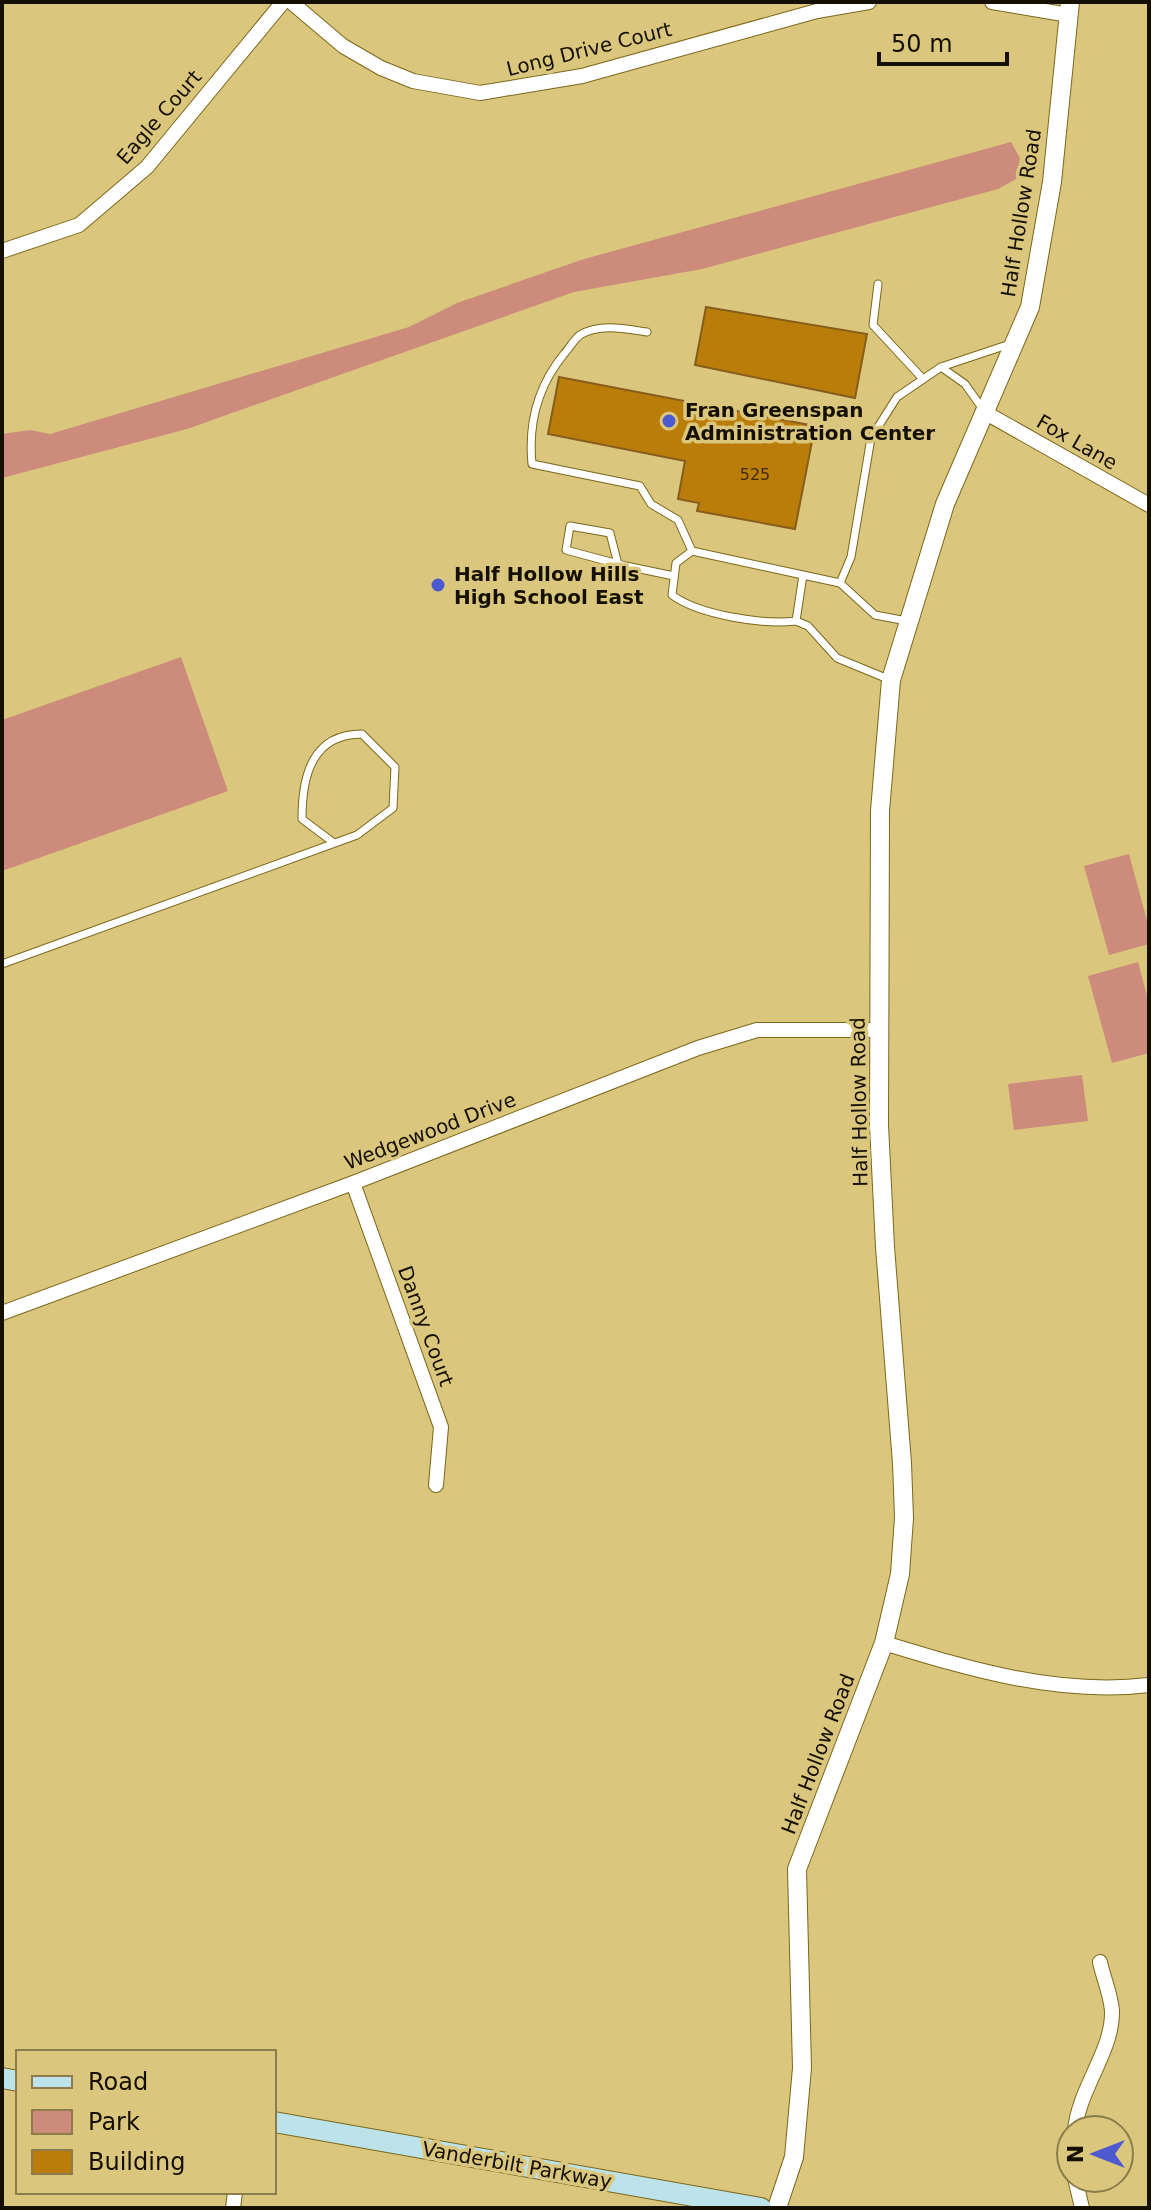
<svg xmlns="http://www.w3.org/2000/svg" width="1151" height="2210" viewBox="0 0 1151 2210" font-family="'DejaVu Sans',sans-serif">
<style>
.green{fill:#cd8b7c}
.building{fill:#ba7d0a;stroke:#875d1c;stroke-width:2}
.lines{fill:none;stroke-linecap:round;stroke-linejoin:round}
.service-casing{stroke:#7b681b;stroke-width:9}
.minor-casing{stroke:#7b681b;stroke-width:16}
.tertiary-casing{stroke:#7b681b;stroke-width:20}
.secondary-casing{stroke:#7b681b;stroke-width:22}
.service{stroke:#fff;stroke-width:7}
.minor{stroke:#fff;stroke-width:14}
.tertiary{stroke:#fff;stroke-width:18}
.secondary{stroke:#bce3ea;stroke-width:20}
.poi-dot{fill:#4d59ce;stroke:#dac67d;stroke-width:3}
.labels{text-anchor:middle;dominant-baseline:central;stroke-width:7;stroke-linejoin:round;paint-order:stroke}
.number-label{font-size:16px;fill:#3e2a02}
.street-label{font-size:20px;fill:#150f00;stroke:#dac67d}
.poi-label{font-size:20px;font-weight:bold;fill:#150f00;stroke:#dac67d;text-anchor:start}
</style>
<rect width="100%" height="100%" fill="#dac67d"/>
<!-- green -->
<path class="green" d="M1011,142l9,16 -4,21 -18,10 -296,80 -128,23 -387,137 -185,49v-44l28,-4 20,4 359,-107 48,-24 127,-44z
M181,657l47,134 -226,80v-151z
M1129,854l20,74v16l-40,11 -25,-89z
M1138,962l11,41v50l-37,10 -24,-87z
M1082,1075l6,46 -74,9 -6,-46z"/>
<!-- building -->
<path class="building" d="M706,307l161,27 -12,64 -160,-33z
M559,377l256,49 -20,103 -98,-18 2,-8 -21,-4 7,-38 -137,-27z"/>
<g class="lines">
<!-- service casing -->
<g class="service-casing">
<path id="service" d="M878,284l-5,41 50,54
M647,332c-21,-3 -47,-9 -67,3 -6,4 -11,14 -16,19 -27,33 -36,69 -32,110l108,22 11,18 27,16 14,31
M941,367l24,17 17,24
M618,564l-8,-31 -40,-7 -4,24 52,14 8,2 48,10
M840,583l11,-26 20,-119 26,-41 44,-30 69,-23
M796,621c-33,4 -97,-6 -124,-26l4,-32 16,-12 111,24
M888,679l-51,-21 -29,-32 -12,-5 7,-46 37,8 35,32 32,6
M2,964l355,-129 36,-27 2,-41 -33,-33c-50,0 -60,42 -60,85l32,24"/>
</g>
<!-- minor casing -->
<g class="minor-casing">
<path id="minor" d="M291,2l52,44 38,22 32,13 67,12 102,-17 235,-65 52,-9
M992,2l77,13
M2,251l77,-26 68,-58 136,-165
M986,413l163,92
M353,1183l88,244 -5,58
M2,1313l351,-130 345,-135 59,-18h122
M884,1643c85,26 174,53 265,42
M1075,2130c4,-42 38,-79 37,-119 -1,-16 -9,-34 -12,-49
M1075,2178l7,30
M233,2208l2,-16"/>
</g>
<!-- tertiary casing -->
<g class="tertiary-casing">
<path id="tertiary" d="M777,2208l17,-51 8,-89 -5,-199 87,-226 16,-69 4,-56 -2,-55 -17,-216 -6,-122 1,-314 11,-131 54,-176 85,-197 22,-125 18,-180"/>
</g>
<!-- secondary casing -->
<g class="secondary-casing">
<path id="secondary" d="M2,2078l16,3
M274,2122l487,86"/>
</g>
<!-- service -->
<use href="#service" class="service"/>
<!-- minor -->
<use href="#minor" class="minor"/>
<!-- tertiary -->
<use href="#tertiary" class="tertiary"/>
<!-- secondary -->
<use href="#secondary" class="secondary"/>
</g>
<!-- markers -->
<g class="poi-dot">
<circle cx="669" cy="421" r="8"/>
<circle cx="438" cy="585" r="8"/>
</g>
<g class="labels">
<!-- number labels -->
<g class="number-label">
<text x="755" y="474">525</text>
</g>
<!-- street labels -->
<g class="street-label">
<text transform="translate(589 49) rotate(-14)">Long Drive Court</text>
<text transform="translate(159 117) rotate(-49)">Eagle Court</text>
<text transform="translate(1021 213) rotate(-81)">Half Hollow Road</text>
<text transform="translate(1077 442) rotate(30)">Fox Lane</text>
<text transform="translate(859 1102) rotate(-91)">Half Hollow Road</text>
<text transform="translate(430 1131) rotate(-21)">Wedgewood Drive</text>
<text transform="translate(426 1326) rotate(70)">Danny Court</text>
<text transform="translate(818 1754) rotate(-69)">Half Hollow Road</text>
<text transform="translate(517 2165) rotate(10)">Vanderbilt Parkway</text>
</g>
<!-- poi labels -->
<g class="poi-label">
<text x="685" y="410">Fran Greenspan<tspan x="685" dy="23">Administration Center</tspan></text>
<text x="454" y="574">Half Hollow Hills<tspan x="454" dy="23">High School East</tspan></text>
</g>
</g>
<!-- border -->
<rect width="1151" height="2210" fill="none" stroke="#150f00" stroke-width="8"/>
<!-- legend -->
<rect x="16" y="2050" width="260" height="144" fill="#dac67d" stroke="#8b7d4b" stroke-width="2"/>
<rect x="32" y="2076" width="40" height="12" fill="#bce3ea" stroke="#8b7d4b" stroke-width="2"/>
<text x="88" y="2090" font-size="24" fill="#150f00">Road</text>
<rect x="32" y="2110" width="40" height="24" fill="#cd8b7c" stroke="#8b7d4b" stroke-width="2"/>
<text x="88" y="2130" font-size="24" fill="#150f00">Park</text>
<rect x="32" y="2150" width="40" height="24" fill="#ba7d0a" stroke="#8b7d4b" stroke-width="2"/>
<text x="88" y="2170" font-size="24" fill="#150f00">Building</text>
<!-- north arrow -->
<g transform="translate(1095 2154) rotate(270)"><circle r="38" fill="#dac67d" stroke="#8b7d4b" stroke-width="2"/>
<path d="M0-6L14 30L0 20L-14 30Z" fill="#4d59ce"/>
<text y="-12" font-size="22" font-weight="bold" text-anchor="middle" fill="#150f00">N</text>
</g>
<!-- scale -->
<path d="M879 52v12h128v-12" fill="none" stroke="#150f00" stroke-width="4"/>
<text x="891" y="52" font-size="24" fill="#150f00" stroke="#dac67d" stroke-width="6" paint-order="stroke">50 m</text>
</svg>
